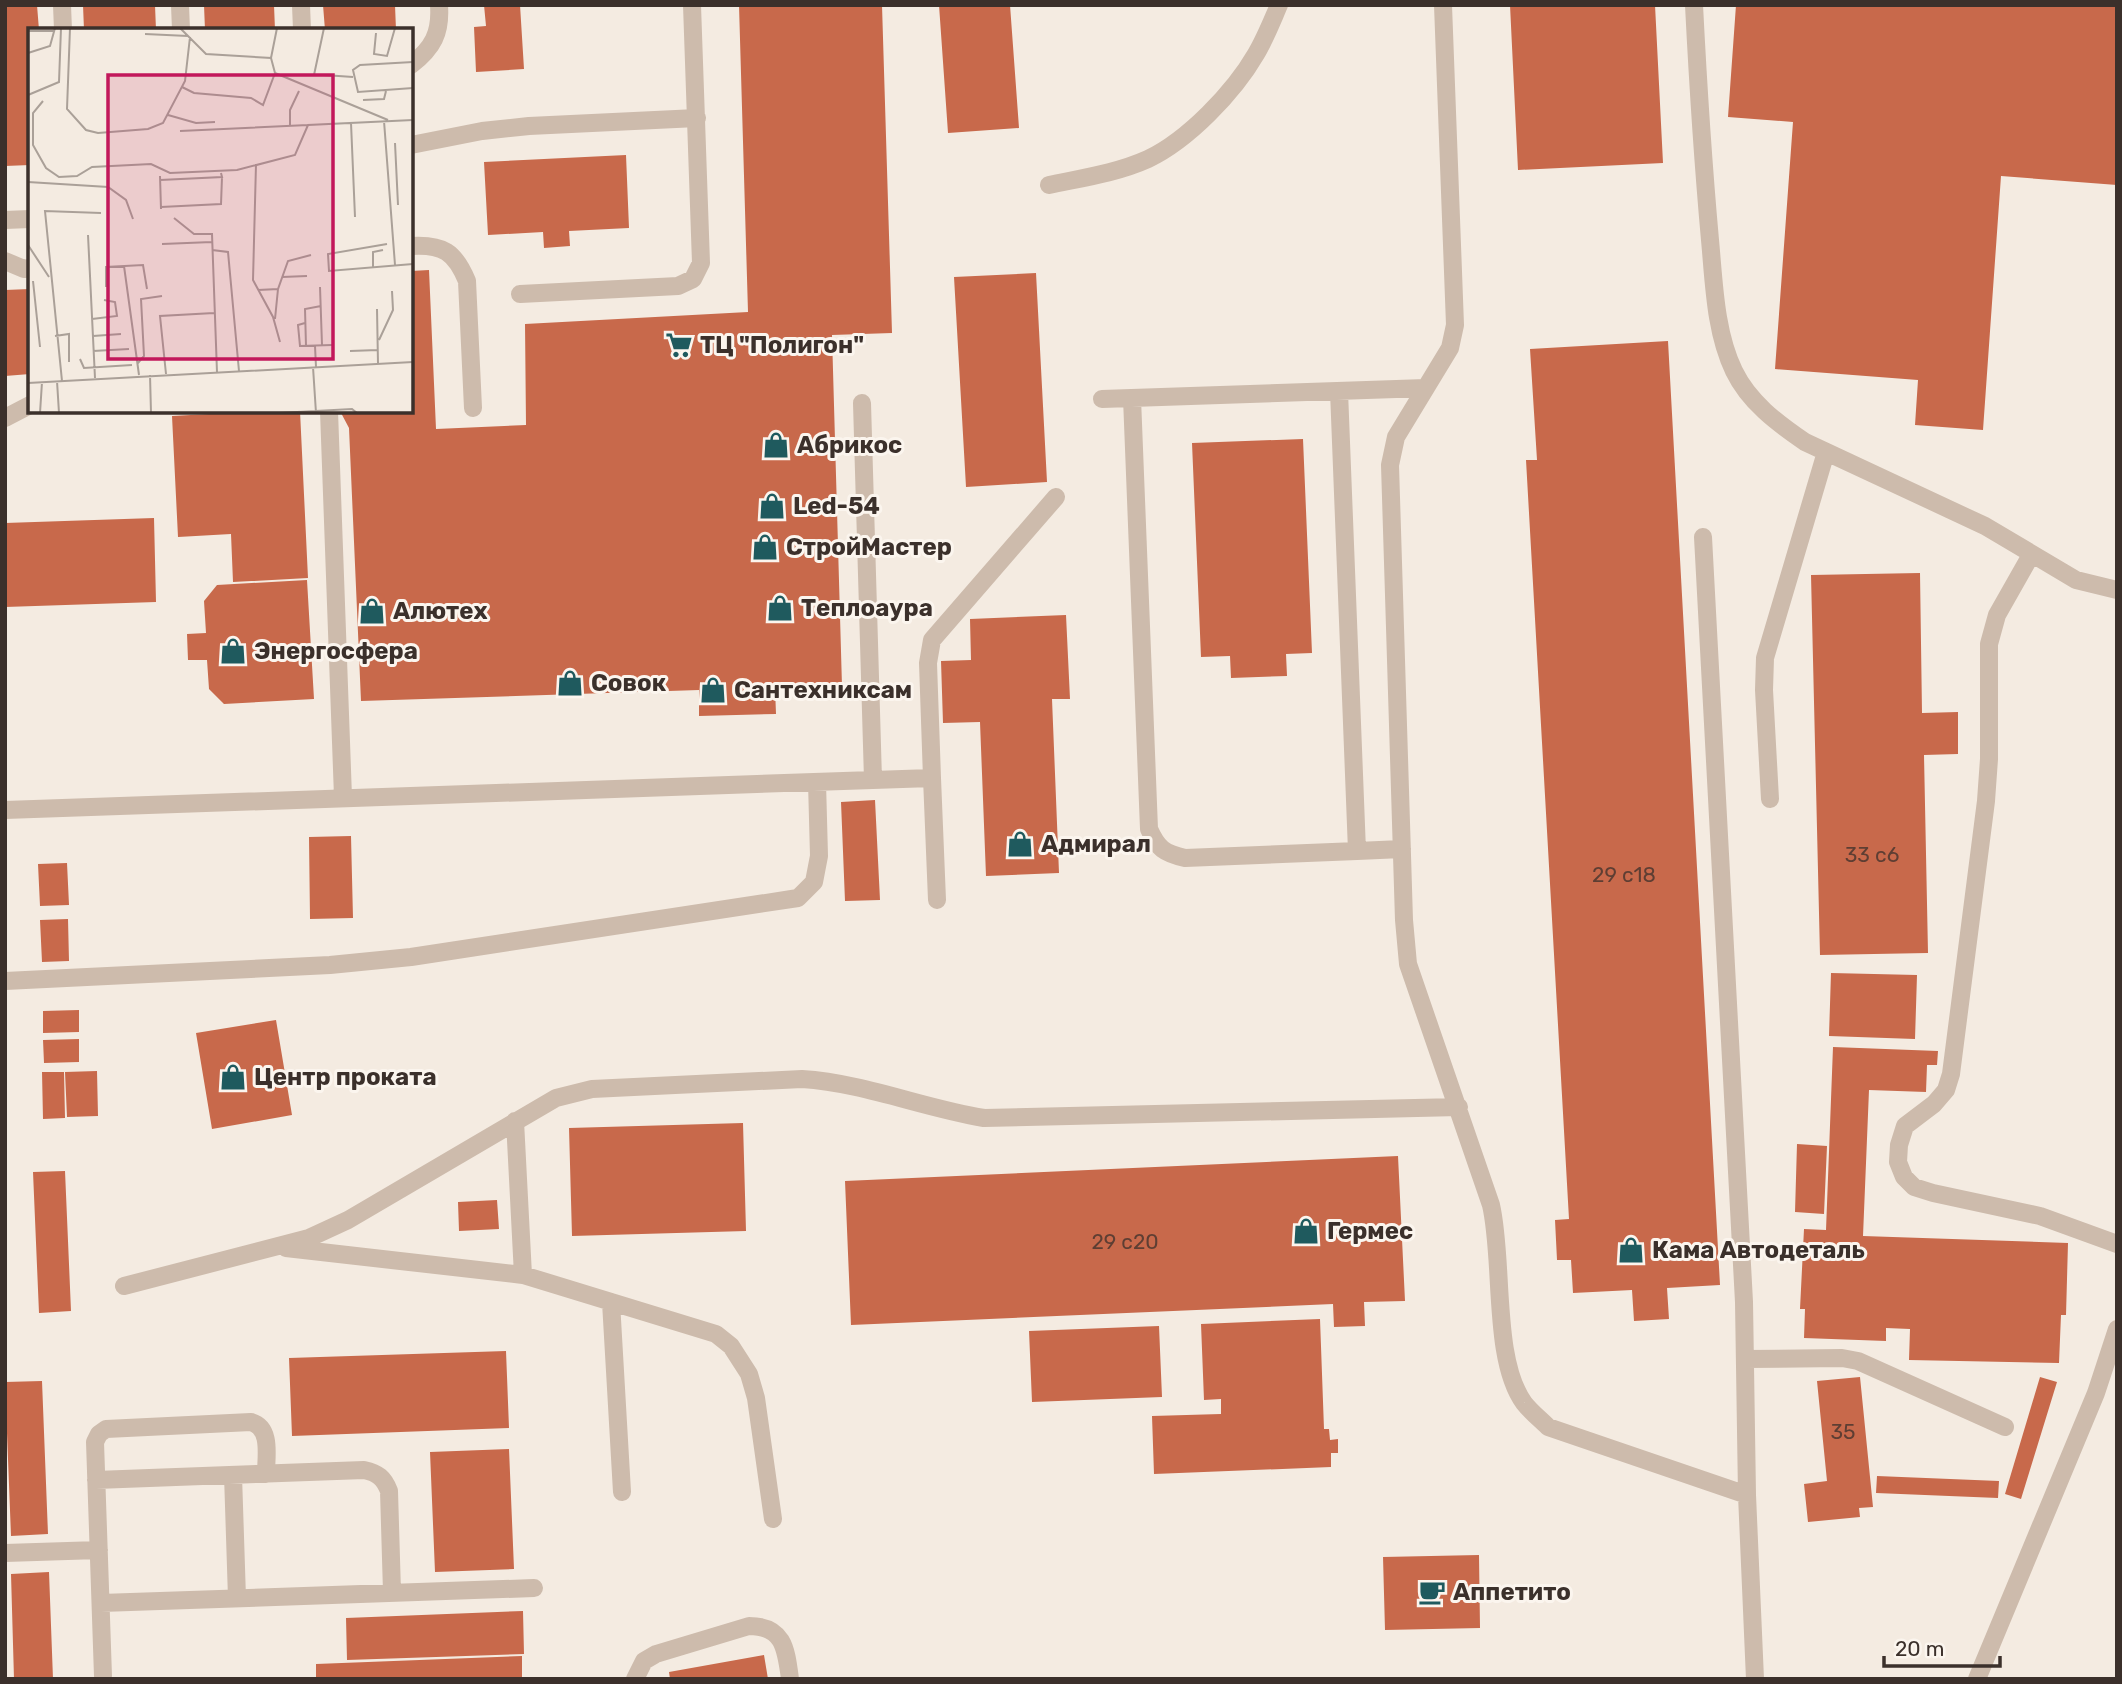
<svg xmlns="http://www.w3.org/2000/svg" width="2122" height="1684" viewBox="0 0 2122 1684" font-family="Rubik,sans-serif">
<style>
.building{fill:#c8694b}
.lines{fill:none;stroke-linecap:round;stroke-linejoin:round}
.service{stroke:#cdbbac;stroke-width:18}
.labels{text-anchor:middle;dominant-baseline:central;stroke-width:6;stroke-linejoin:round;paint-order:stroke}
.number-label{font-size:21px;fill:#5e3e33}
.poi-label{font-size:24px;font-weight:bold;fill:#3b302b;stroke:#fbf5ee;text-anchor:start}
.inset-road{fill:none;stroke:#aaa098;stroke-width:2}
.view{fill:#c2185b;fill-opacity:0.15;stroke:#c2185b;stroke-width:3.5}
.inset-edge{fill:none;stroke:#3b302b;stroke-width:3.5}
</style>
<rect width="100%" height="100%" fill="#f4ebe1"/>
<!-- building -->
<path class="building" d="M5,5h32l2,25h-9v135l-25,1z
M83,5h72l1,25h-72z
M204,5h70l1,25h-70z
M323,5h72l1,25h-71z
M484,5h36l4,64 -48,3 -2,-45 12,-1z
M739,5h143l10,328 -60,2 10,351 -67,2 1,26 -77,2v-26l-338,11 -12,-273 -9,-17h71v-140l18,-1 7,159 90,-4 -1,-101 223,-12z
M939,5h71l9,123 -71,5z
M1510,5h145l8,158 -145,7z
M1736,5h381v180l-116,-9 -18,254 -68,-5 3,-45 -143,-11 18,-247 -65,-5z
M626,155l3,73 -60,3 1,15 -26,2 -1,-16 -55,3 -4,-73z
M1036,273l11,209 -81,5 -12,-210z
M30,289v85l-25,2v-86z
M1668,341l52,944 -53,3 2,31 -35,2 -2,-31 -59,3 -2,-33h-14l-2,-40 14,-1 -43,-759h11l-7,-111z
M264,411h36l8,167 -75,4 -2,-48 -53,3 -6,-121z
M1303,439l9,214 -26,1 1,22 -56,2 -1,-22 -29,1 -9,-214z
M154,518l2,84 -151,5v-84z
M1920,573l2,140 36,-1v42l-34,1 4,198 -108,2 -9,-380z
M307,580l7,119 -90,5 -15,-15 -2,-29h-19l-1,-26 19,-1 -2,-32 13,-16z
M1066,615l4,84h-18l7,174 -73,3 -6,-154 -37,1 -2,-62 30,-1 -1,-41z
M875,800l5,100 -35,1 -4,-99z
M351,836l2,82 -43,1 -1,-82z
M67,863l2,42 -29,1 -2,-42z
M68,919l1,42 -27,1 -2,-42z
M1831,973l86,2 -2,64 -86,-3z
M79,1010v22l-36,1v-22z
M276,1020l16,95 -80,14 -16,-96z
M79,1039v23l-35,1 -1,-23z
M1833,1047l105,4 -1,14h-10l-1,27 -57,-2 -6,146 205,7 -2,72h-5l-2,48 -150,-3 1,-31 -24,-1v13l-82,-3 1,-29h-5l4,-80 22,1z
M97,1071l1,45 -31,1 -2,-45z
M42,1072h22l1,46 -22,1z
M743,1123l3,108 -174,5 -3,-108z
M1797,1144l30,2 -3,68 -29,-2z
M1398,1156l7,145 -41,1 1,24 -31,1 -1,-23 -482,21 -6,-144z
M65,1171l6,140 -32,2 -6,-141z
M497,1200l2,29 -40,2 -1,-29z
M1320,1319l4,110h5l1,11 8,-1v14h-7v14l-177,7 -2,-58 69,-2v-15l-17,1 -3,-76z
M1159,1326l3,71 -130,5 -3,-71z
M506,1351l3,77 -217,8 -3,-78z
M1860,1377l13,130 -14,1 1,9 -52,5 -4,-38 23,-3 -10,-100z
M2040,1377l17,5 -36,117 -16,-5z
M42,1381l6,153 -37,2 -6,-154z
M509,1449l5,120 -79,3 -5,-120z
M1877,1476l122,5 -1,17 -122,-5z
M1479,1555l1,73 -95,2 -2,-73z
M49,1572l4,107h-39l-3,-105z
M523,1611l1,43 -177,6 -1,-42z
M764,1655l4,24h-98l-1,-7z
M522,1656v23h-206v-15z"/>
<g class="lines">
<!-- service -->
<path class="service" d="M62,5l1,25
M180,5l1,25
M301,5l1,25
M1443,5l12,320 -5,23 -54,89 -6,28 14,455 4,44 83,241c13,56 1,154 33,198 7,9 16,16 24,24l199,68 8,184
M1694,5c4,79 9,157 16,235 4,42 5,92 24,131 15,31 43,52 71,71l180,84 91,54 41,10
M411,65c22,-17 30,-32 28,-60
M411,145l71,-14 47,-5 168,-8
M1049,185c33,-7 68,-12 99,-26 40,-19 86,-67 108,-105 9,-15 16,-33 23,-49
M5,220l25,-1
M411,246c32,-2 44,6 56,35l6,127
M5,261l19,8 6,-1
M520,294l158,-8 15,-7 8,-16 -9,-258
M1339,391l18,460 45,-2
M1132,398l17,431c9,20 15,24 36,29l172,-7
M1102,399l324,-11
M862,403l11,377
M329,411l14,386
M5,418l25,-13
M1703,537l41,765 3,193
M2031,555l-34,60 -8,29v115l-3,42 -35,273 -5,16 -12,14 -29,22 -6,19 -1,17 6,15 10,10 19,6 107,23 77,28
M932,778l5,122
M1770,799l-6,-109 1,-32 61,-206
M5,810l927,-32 -4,-115 4,-23 124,-143
M5,981l325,-16 81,-8 387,-59 16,-16 5,-26 -2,-74
M515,1121l8,154 193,59 15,12 18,28 7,24 17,121
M286,1248l237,27
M124,1286l185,-48 39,-18 208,-122 36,-9 210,-10c62,4 121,29 182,39l475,-11
M611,1302l11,190
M1745,1359l97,-1 16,3 147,66
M233,1475l4,123
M96,1480l268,-10c14,3 20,8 25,21l3,101
M5,1553l94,-3
M101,1603l433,-15
M103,1676l-8,-234 4,-8 7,-5 145,-7c21,6 15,34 15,52
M635,1679l9,-18 12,-7 93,-28c35,0 37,23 41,53
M1977,1679l119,-286 21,-64"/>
</g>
<!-- icons -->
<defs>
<g id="supermarket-bare" transform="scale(2.1)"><path d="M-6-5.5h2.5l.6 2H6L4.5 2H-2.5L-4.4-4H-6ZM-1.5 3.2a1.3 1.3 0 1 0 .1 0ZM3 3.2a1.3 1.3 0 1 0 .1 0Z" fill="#1f5a5e" stroke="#fbf5ee" stroke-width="2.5" paint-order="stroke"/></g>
<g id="shop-bare" transform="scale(2.1)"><path d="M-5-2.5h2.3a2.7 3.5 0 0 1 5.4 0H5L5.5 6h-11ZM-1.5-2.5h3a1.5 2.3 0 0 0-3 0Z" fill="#1f5a5e" stroke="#fbf5ee" stroke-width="2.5" paint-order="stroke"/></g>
<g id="cafe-bare" transform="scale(2.1)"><path d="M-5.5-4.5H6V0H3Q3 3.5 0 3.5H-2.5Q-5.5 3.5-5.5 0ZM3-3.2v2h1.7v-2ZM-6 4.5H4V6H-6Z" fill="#1f5a5e" stroke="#fbf5ee" stroke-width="2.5" paint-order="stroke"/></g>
</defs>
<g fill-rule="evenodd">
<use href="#supermarket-bare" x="679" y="345"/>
<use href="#shop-bare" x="776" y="445"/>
<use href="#shop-bare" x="772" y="506"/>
<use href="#shop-bare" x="765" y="547"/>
<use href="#shop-bare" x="780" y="608"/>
<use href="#shop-bare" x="372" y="611"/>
<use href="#shop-bare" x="233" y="651"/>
<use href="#shop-bare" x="570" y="683"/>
<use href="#shop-bare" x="713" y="690"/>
<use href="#shop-bare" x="1020" y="844"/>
<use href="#shop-bare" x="233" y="1077"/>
<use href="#shop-bare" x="1306" y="1231"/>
<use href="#shop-bare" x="1631" y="1250"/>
<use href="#cafe-bare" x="1432" y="1592"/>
</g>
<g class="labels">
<!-- number labels -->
<g class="number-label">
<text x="1872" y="854">33 с6</text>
<text x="1624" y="874">29 с18</text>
<text x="1125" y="1241">29 с20</text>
<text x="1843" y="1431">35</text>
</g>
<!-- poi labels -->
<g class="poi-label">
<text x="700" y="345">ТЦ "Полигон"</text>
<text x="797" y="445">Абрикос</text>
<text x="793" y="506">Led-54</text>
<text x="786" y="547">СтройМастер</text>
<text x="801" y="608">Теплоаура</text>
<text x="393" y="611">Алютех</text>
<text x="254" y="651">Энергосфера</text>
<text x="591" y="683">Совок</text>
<text x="734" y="690">Сантехниксам</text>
<text x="1041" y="844">Адмирал</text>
<text x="254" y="1077">Центр проката</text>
<text x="1327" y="1231">Гермес</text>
<text x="1652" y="1250">Кама Автодеталь</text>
<text x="1453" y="1592">Аппетито</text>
</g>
</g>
<!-- overview -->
<g transform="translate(28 28)">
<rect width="385" height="385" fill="#f4ebe1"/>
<path class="inset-road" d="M42,0l-3,81 19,21 12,3 50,-4 15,-6 22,-42 5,-44M152,0l26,26 65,4 4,15 -12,32 -12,-7 -57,-5 -12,-6M0,3h26M348,5l-2,21 13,2 8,-28M117,6l43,2M0,25l22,-7 5,-18M243,30l6,-30M385,34l-53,3 -7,5 5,22 55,-4M247,45l113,47M286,47l10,-47M296,47l29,2M0,67l31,-13 2,-54M335,72l21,-1 2,-8M15,73l-10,12v32l13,23 13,9 18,-1 15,-9 59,-3 19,9 67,-3 58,-15 13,-30 105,-5M140,87l28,8 19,-1M356,93l11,144M323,95l4,94M262,98v-16l9,-19M152,103l128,-6M367,115l3,62M228,136l-3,116 20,37 7,25M132,148l1,33M132,152l62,-3 -1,-4M0,154l80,5 18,13 7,19M133,179l60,-3 1,-27M146,190l20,16h18l5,138M60,207l7,143M134,216l50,-2M359,216l-59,10 1,17 84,-7M0,217l21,32M184,222l16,2 11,119M96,238l15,109M345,240v-16l10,-2M254,249l25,-1M5,253l7,66M78,259v-20l37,-2 4,24M292,259l2,58M230,262l20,-1 10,-28 23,-6M349,281l1,55M64,291l25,-3 -2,-14 -11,-2M247,291l3,-30M277,295l-7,2 2,21 32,-1M27,308l14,-2v28M65,308l28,-2M351,312l14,-30 -1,-19M278,318l-1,-37 16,-3M287,318l1,21M65,323l36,-2M322,323l28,-1M52,331l4,9 48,-3M110,335l6,-7 -3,-57 21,-3M285,339l3,46M138,346l-6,-58 54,-3M122,347l1,38M29,353l2,32M34,353l-17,-170 56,2M0,355l385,-21M12,385l2,-31M251,385l73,-4 5,4"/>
<path class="view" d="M80,47h225v284h-225z"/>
<rect width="385" height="385" class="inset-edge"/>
</g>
<!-- border -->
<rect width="2122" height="1684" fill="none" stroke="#3b302b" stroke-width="14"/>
<!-- scale -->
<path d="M1884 1656v10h116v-10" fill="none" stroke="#3b302b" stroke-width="3.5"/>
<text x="1895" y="1656" font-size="21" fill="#3b302b" stroke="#fbf5ee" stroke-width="5" paint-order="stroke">20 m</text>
</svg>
